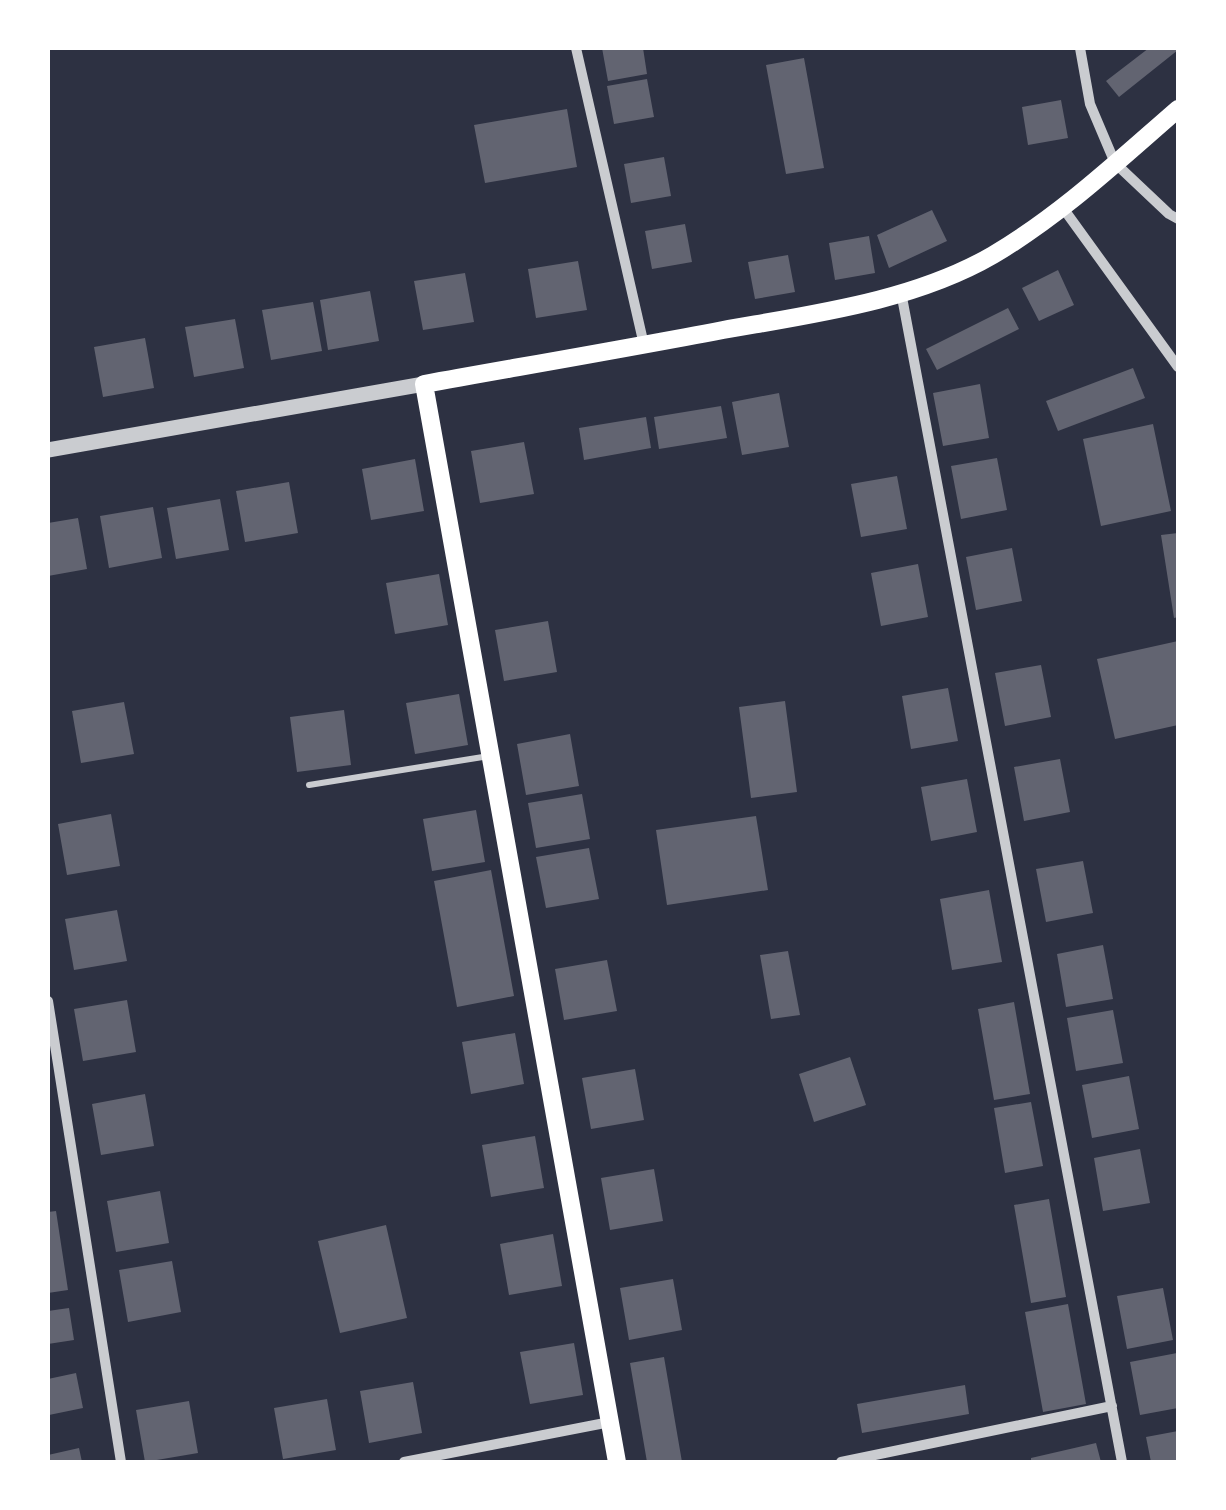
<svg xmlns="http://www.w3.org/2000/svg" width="1226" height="1510" viewBox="0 0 1226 1510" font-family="'Sofia Sans Condensed',sans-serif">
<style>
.building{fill:#626471}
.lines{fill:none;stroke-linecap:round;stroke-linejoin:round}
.service{stroke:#caccd0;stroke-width:6}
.minor{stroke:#caccd0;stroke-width:10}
.tertiary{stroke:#caccd0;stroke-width:15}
.secondary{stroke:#fff;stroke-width:18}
</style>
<rect width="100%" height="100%" fill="#2d3142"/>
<!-- building -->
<path class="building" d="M602,48h41l4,26 -39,7z
M1149,48h29v2l-59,47 -13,-16z
M804,58l20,110 -38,6 -20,-109z
M647,79l7,38 -40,7 -7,-38z
M1061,100l7,38 -40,7 -6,-38z
M567,109l10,58 -92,16 -11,-58z
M664,157l7,39 -40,7 -7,-39z
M932,210l15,31 -58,27 -12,-33z
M685,224l7,38 -40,7 -7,-38z
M869,236l6,37 -40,7 -6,-37z
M788,255l7,37 -40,7 -7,-37z
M578,261l9,49 -51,8 -8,-49z
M1058,270l16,35 -35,16 -17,-33z
M465,273l9,49 -51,8 -9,-49z
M370,291l9,50 -51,9 -8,-50z
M313,302l9,49 -51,9 -9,-50z
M1008,308l11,21 -82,41 -11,-21z
M235,319l9,49 -50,9 -9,-50z
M145,338l9,50 -51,9 -9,-50z
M1133,368l12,30 -87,33 -12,-30z
M980,384l9,54 -46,8 -10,-53z
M779,393l10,54 -47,8 -10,-53z
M721,406l6,32 -68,11 -5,-32z
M646,417l5,31 -67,12 -5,-32z
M1153,424l18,87 -70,15 -18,-87z
M524,442l10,52 -54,9 -9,-52z
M997,458l10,52 -46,9 -10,-53z
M415,459l9,52 -53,9 -9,-51z
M897,476l10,53 -46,8 -10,-53z
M289,482l9,51 -53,9 -9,-51z
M220,499l9,51 -53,9 -9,-51z
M153,507l9,51 -53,10 -9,-52z
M78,518l9,51 -39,7v-53z
M1178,533v84l-4,1 -13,-83z
M1012,548l10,53 -46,9 -10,-53z
M918,564l10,53 -47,9 -10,-53z
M439,574l9,51 -53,9 -9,-51z
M548,621l9,51 -53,9 -9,-51z
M1178,641v84l-63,14 -18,-80z
M1041,665l10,52 -46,9 -10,-53z
M948,688l10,53 -47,8 -9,-53z
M459,694l9,51 -53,9 -9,-51z
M785,701l12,91 -46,6 -12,-91z
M124,702l10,52 -53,9 -9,-52z
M344,710l7,55 -54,7 -7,-55z
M570,734l9,52 -53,9 -9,-51z
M1060,759l10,53 -46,9 -10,-54z
M967,779l10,53 -46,9 -10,-54z
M582,794l8,45 -54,9 -8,-45z
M476,810l9,52 -53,9 -9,-52z
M111,814l9,52 -53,9 -9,-51z
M756,816l12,74 -101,15 -11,-75z
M589,848l10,51 -53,9 -10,-51z
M1083,861l10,52 -47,9 -10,-53z
M491,870l23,126 -57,11 -23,-126z
M989,890l13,72 -50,8 -12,-71z
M117,910l10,51 -53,9 -9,-51z
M1103,945l10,54 -47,8 -9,-53z
M788,951l12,64 -29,4 -11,-64z
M607,960l10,51 -53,9 -9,-51z
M127,1000l9,52 -53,9 -9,-52z
M1014,1002l16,92 -36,6 -16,-91z
M1113,1010l10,53 -47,8 -9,-53z
M515,1033l9,51 -53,10 -9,-52z
M850,1057l16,48 -52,17 -15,-48z
M635,1069l9,51 -53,9 -9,-51z
M1129,1076l10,53 -47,9 -10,-53z
M145,1094l9,52 -53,9 -9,-51z
M1031,1102l12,64 -38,7 -11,-65z
M535,1136l9,52 -53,9 -9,-52z
M1140,1149l10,54 -47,8 -9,-53z
M654,1169l9,52 -53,9 -9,-52z
M160,1191l9,52 -53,9 -9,-51z
M1049,1199l17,98 -35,6 -17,-98z
M56,1211l12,79 -20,3v-81z
M386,1225l21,93 -67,15 -22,-92z
M553,1234l9,52 -53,9 -9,-51z
M172,1261l9,51 -53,10 -9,-52z
M673,1279l9,51 -53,10 -9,-52z
M1163,1288l10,52 -46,9 -10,-53z
M1068,1304l18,100 -43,8 -18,-100z
M69,1308l5,32 -26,4v-33z
M574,1343l9,52 -53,9 -10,-52z
M1177,1353l1,55 -38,7 -10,-53z
M664,1357l18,105h-35l-17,-99z
M76,1373l7,35 -34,7 -1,-36z
M413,1382l9,51 -53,10 -9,-52z
M965,1385l4,29 -107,19 -5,-29z
M327,1399l9,51 -53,9 -9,-51z
M189,1401l9,52 -53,9 -9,-52z
M1178,1431v31h-27l-5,-25z
M1096,1443l5,19h-70v-4z
M79,1448l3,14h-34v-7z"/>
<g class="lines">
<!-- service -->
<path class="service" d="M309,785l180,-29"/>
<!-- minor -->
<path class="minor" d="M576,48l68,297
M1080,48l10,56 25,59 54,51 9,5
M1063,208l115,159
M901,292l221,1170
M48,1001l73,461
M404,1462l206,-40
M841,1462l271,-56"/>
<!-- tertiary -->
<path class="tertiary" d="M48,450l376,-66"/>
<!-- secondary -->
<path class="secondary" d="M617,1462l-193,-1078c100,-18 200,-35 299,-54 90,-16 191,-29 270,-75 68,-40 126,-95 185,-146"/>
</g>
<!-- border -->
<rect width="1226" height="1510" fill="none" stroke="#ffffff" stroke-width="100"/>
</svg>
